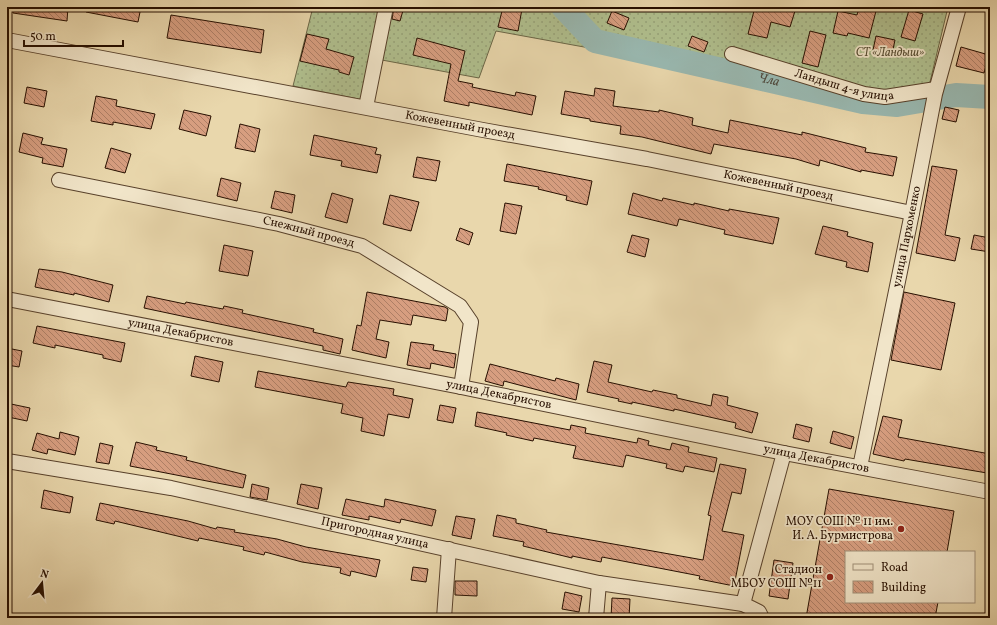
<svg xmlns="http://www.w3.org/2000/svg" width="997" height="625" viewBox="0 0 997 625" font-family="Vollkorn,serif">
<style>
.garden{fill:url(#garden-dots);stroke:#6c6747}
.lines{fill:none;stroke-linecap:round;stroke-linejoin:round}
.river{stroke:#99b8b0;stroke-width:24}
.building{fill:url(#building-back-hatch);stroke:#270f00}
.minor-casing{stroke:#58412b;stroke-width:16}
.minor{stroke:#f1e5c9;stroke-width:14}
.poi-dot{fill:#8f2418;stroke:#f1e5c9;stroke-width:1.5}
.labels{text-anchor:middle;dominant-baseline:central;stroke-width:3.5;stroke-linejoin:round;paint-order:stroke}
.park-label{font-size:12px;font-style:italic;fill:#574d32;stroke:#f1e5c9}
.street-label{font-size:12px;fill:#270f00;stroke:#f1e5c9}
.poi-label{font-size:12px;fill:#270f00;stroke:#f1e5c9;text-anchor:end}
.water-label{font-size:13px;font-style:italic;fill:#4f4a3e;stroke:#f1e5c9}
</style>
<defs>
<pattern id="garden-dots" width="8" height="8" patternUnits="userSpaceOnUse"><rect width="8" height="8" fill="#b0bf8e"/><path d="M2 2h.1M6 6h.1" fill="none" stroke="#97a379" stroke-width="1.8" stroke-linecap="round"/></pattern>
<pattern id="building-back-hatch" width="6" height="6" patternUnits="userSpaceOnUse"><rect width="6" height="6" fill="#d79e80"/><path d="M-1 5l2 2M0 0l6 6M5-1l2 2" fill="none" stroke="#ae7f66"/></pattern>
</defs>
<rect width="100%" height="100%" fill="#e9d7ac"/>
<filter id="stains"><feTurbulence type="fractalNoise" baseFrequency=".005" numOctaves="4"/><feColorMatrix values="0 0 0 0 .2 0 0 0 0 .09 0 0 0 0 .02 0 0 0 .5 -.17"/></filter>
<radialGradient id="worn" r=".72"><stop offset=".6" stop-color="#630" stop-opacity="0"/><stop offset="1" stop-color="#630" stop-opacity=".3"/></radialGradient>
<!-- garden -->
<path class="garden" d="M313,7h635l-24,100 -160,-36 -103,-10 -165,-30 -17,47 -108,-20 -7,42 -71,-14z"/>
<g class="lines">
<!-- river -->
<path class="river" id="s1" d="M563,7l32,34 268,61 34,3 59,-10 34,2"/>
</g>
<!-- building -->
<path class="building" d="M14,7h54l-1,14 -54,-8z
M87,7h54l-3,15 -52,-10z
M394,7h10l-4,14 -8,-2z
M503,7l19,2 -4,22 -20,-4z
M755,7l22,4 1,-4h3l14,4 -5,16 -19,-5 -4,16 -19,-4z
M859,7l17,4 -7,27 -21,-5 -1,3 -14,-3 5,-22 19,4z
M909,10l14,4 -8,27 -14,-4z
M612,11l17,7 -5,12 -17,-7z
M171,15l93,15 -3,23 -94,-15z
M810,31l16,4 -8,32 -16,-4z
M307,34l22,5 -3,10 28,8 -5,18 -10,-3v-2l-39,-9z
M692,36l16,6 -4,10 -16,-6z
M876,36l19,4 -3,14 -19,-4z
M417,38l48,13 -7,30 15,3 -1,3 43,9 1,-4 20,4 -4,19 -63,-13v4l-25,-5 7,-37 -38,-9z
M961,47l28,8 -5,18 -28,-7z
M27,87l20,4 -3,16 -20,-4z
M595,88l20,3 -2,15 46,6v-2l34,8 -1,7 36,8 2,-13 72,15v-3l64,16 -1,4 32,5 -4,19 -32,-6v2l-41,-12 -1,6 -23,-7 -82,-15 -3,10 -69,-17 -22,-3 1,-8 -31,-5v-2l-29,-5 4,-23 29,5z
M96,96l21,4 -1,6 39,8 -4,15 -38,-7v3l-22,-4z
M945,107l14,3 -3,12 -14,-3z
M184,110l27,6 -5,20 -27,-7z
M240,124l20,5 -5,23 -20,-4z
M23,133l20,5 -2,6 26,5 -4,18 -21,-4 1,-5 -24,-6z
M314,135l63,13 -2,6 6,1 -4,18 -36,-7 1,-5 -32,-6z
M111,148l20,6 -6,19 -20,-5z
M417,157l23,4 -4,20 -23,-4z
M507,164l85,17 -5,24 -21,-5 1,-4 -29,-7 1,-2 -35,-6z
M932,166l25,4 -12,65 15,3 -5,23 -39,-8z
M221,178l20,5 -4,18 -20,-5z
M275,191l20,4 -3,18 -21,-5z
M332,193l21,6 -6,24 -22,-6z
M633,193l29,8 1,-3 31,7v-2l35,8v-2l50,9 -6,26 -49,-10 1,-4 -46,-11 -2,7 -49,-12z
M390,195l29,7 -8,29 -28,-7z
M505,203l17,3 -6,28 -16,-3z
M823,226l25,6 -1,4 26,7 -5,29 -22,-5 1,-5 -32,-8z
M460,228l13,5 -4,12 -13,-5z
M632,235l17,4 -4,18 -18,-5z
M974,235l16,3v14l-19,-3z
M224,245l29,6 -5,25 -29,-5z
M39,269l23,3 51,13 -4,17 -35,-9v2l-39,-8z
M367,292l78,15 3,2 -2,12 -33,-6 -2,10 -31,-5 -4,19 13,3 -3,16 -34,-8 5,-25 4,1z
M904,292l51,11 -14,67 -50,-10z
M147,296l38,8 1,-2 37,7 1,-3 19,4 -1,3 72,16 -1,3 30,7 -3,15 -17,-4v-4l-179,-38z
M37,326l88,17 -4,19 -18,-4v-3l-48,-10v3l-22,-5z
M411,342l23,3 -1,5 23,4 -2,14 -23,-5 -1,6 -23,-4z
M7,348l15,3 -3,16 -12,-2z
M195,356l28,6 -4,20 -28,-6z
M594,361l18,4 -4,17 44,10 1,-2 24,5v3l34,8 2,-12 15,3 -1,8 31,8 -6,20 -17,-5 1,-5 -62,-14v2l-42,-9v2l-14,-3 1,-2 -32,-7z
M490,364l65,17 1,-3 23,6 -3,16 -72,-19 -1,5 -18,-5z
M258,371l88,16 2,-5 46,7 -1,6 20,4 -4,19 -21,-4 -4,22 -23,-5 2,-13 -22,-5 2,-9 -88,-17z
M11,404l19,4 -3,13 -19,-4z
M440,405l16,3 -3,15 -16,-3z
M477,412l93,18 1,-5 15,3 -1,5 52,10 1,-5 11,3 -1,4 22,5 2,-7 17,4 -1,5 29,6 -3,14 -29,-6 -2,6 -17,-4 1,-4 -41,-9 -3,12 -50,-9 3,-12 -42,-8 -1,3 -27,-6 1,-2 -32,-7z
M883,416l19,4 -4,17 92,17 -3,19 -82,-14 -1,2 -31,-7z
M796,424l16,4 -3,14 -16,-4z
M833,431l21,6 -3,12 -21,-6z
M60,432l19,5 -4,18 -27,-6 -1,5 -15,-4 5,-17 22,6z
M136,442l21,5 -1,3 31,7 -1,3 60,15 -3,13 -113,-22z
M100,443l13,3 -4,18 -13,-2z
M720,464l26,5 -5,25 -9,-2 -10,39 22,4 -10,51 -35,-7 1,-3 -98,-19 -1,5 -29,-6v2l-49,-12 1,-4 -31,-6 4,-21 19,4v4l31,7 -1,2 157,28 8,-44 -3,-1z
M252,484l17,4 -2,12 -17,-3z
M301,484l21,4 -4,21 -21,-5z
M829,489l125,22 -7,41h-101v50h92l-3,16h-129z
M44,490l29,7 -3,16 -29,-5z
M346,499l38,8 1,-8 51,11 -4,16 -31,-7 -1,4 -31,-7v4l-27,-5z
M100,503l88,18 28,8 1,-2 18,3 -1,2 43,7 29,8 74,13 -4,17 -25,-6 -1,5 -10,-3 1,-5 -39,-6 -37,-10 -1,3 -21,-5 1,-3 -45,-9 -1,3 -83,-20 -1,3 -18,-4z
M456,516l19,3 -4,20 -19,-4z
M774,560l19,3 -5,36 -19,-3z
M413,567l15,2 -2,13 -15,-2z
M455,581h22v15l-22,-1z
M565,592l17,4 -3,16 -17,-3z
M612,598l18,1 -1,19h-18z"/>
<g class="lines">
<!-- minor casing -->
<g class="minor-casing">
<g id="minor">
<path id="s2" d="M7,40l476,90 164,29 265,54"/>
<path id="s3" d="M732,54l132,40 21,3 51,-8"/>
<path d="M366,107l20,-100"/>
<path id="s4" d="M59,180l220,44 83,22 98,60 11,16 -10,65"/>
<path id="s5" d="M7,299l454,88 323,66 206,39"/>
<path id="s6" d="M7,461l164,27 428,95 144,21"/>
<path id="s7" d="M860,467l52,-254 23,-119 24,-87"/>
<path d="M444,618l5,-69"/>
<path d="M596,618l3,-35"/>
<path d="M762,618l-3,-6 -16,-8 41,-151"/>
</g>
</g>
<!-- minor -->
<use href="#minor" class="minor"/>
</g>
<!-- markers -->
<g class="poi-dot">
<circle cx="901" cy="529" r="4"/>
<circle cx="830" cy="577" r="4"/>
</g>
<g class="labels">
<!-- park labels -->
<g class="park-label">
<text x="890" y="53">СТ «Ландыш»</text>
</g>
<!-- street labels -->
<g class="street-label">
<text stroke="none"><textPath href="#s3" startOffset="117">Ландыш 4-я улица</textPath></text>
<text stroke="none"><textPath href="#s2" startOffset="461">Кожевенный проезд</textPath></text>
<text stroke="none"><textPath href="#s2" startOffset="785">Кожевенный проезд</textPath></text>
<text stroke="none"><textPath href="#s4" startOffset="255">Снежный проезд</textPath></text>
<text stroke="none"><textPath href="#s7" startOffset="235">улица Пархоменко</textPath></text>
<text stroke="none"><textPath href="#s5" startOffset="177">улица Декабристов</textPath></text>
<text stroke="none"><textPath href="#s5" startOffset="501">улица Декабристов</textPath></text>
<text stroke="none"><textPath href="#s5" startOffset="825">улица Декабристов</textPath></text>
<text stroke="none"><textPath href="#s6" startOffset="375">Пригородная улица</textPath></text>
</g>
<!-- poi labels -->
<g class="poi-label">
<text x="893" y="522">МОУ СОШ № 11 им.<tspan x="893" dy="14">И. А. Бурмистрова</tspan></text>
<text x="822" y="570">Стадион<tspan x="822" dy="14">МБОУ СОШ №11</tspan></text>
</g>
<!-- water labels -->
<g class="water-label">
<text stroke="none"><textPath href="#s1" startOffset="225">Чла</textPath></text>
</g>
</g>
<!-- margin -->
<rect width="997" height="625" fill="none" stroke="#e9d7ac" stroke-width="24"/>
<rect x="8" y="8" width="981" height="609" fill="none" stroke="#270f00" stroke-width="2"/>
<rect x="12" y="12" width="973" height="601" fill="none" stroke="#270f00"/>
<!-- legend -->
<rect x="845" y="551" width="130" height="52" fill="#f1e5c9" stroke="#a08f79"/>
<rect x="853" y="564" width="20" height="6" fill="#f1e5c9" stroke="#a08f79"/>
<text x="881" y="571" font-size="12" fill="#270f00">Road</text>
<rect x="853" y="581" width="20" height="12" fill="url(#building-back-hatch)" stroke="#a08f79"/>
<text x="881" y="591" font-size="12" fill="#270f00">Building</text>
<!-- north arrow -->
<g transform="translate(42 583) rotate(16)" stroke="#f1e5c9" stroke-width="3" paint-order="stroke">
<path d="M0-3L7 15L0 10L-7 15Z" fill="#270f00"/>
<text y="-6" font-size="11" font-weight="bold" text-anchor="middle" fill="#270f00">N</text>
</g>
<!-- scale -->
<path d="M24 40v6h99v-6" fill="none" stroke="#270f00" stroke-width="2"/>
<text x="30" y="40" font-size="12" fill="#270f00" stroke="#f1e5c9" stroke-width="3" paint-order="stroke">50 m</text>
<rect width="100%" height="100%" filter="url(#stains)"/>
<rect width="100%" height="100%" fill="url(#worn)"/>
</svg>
